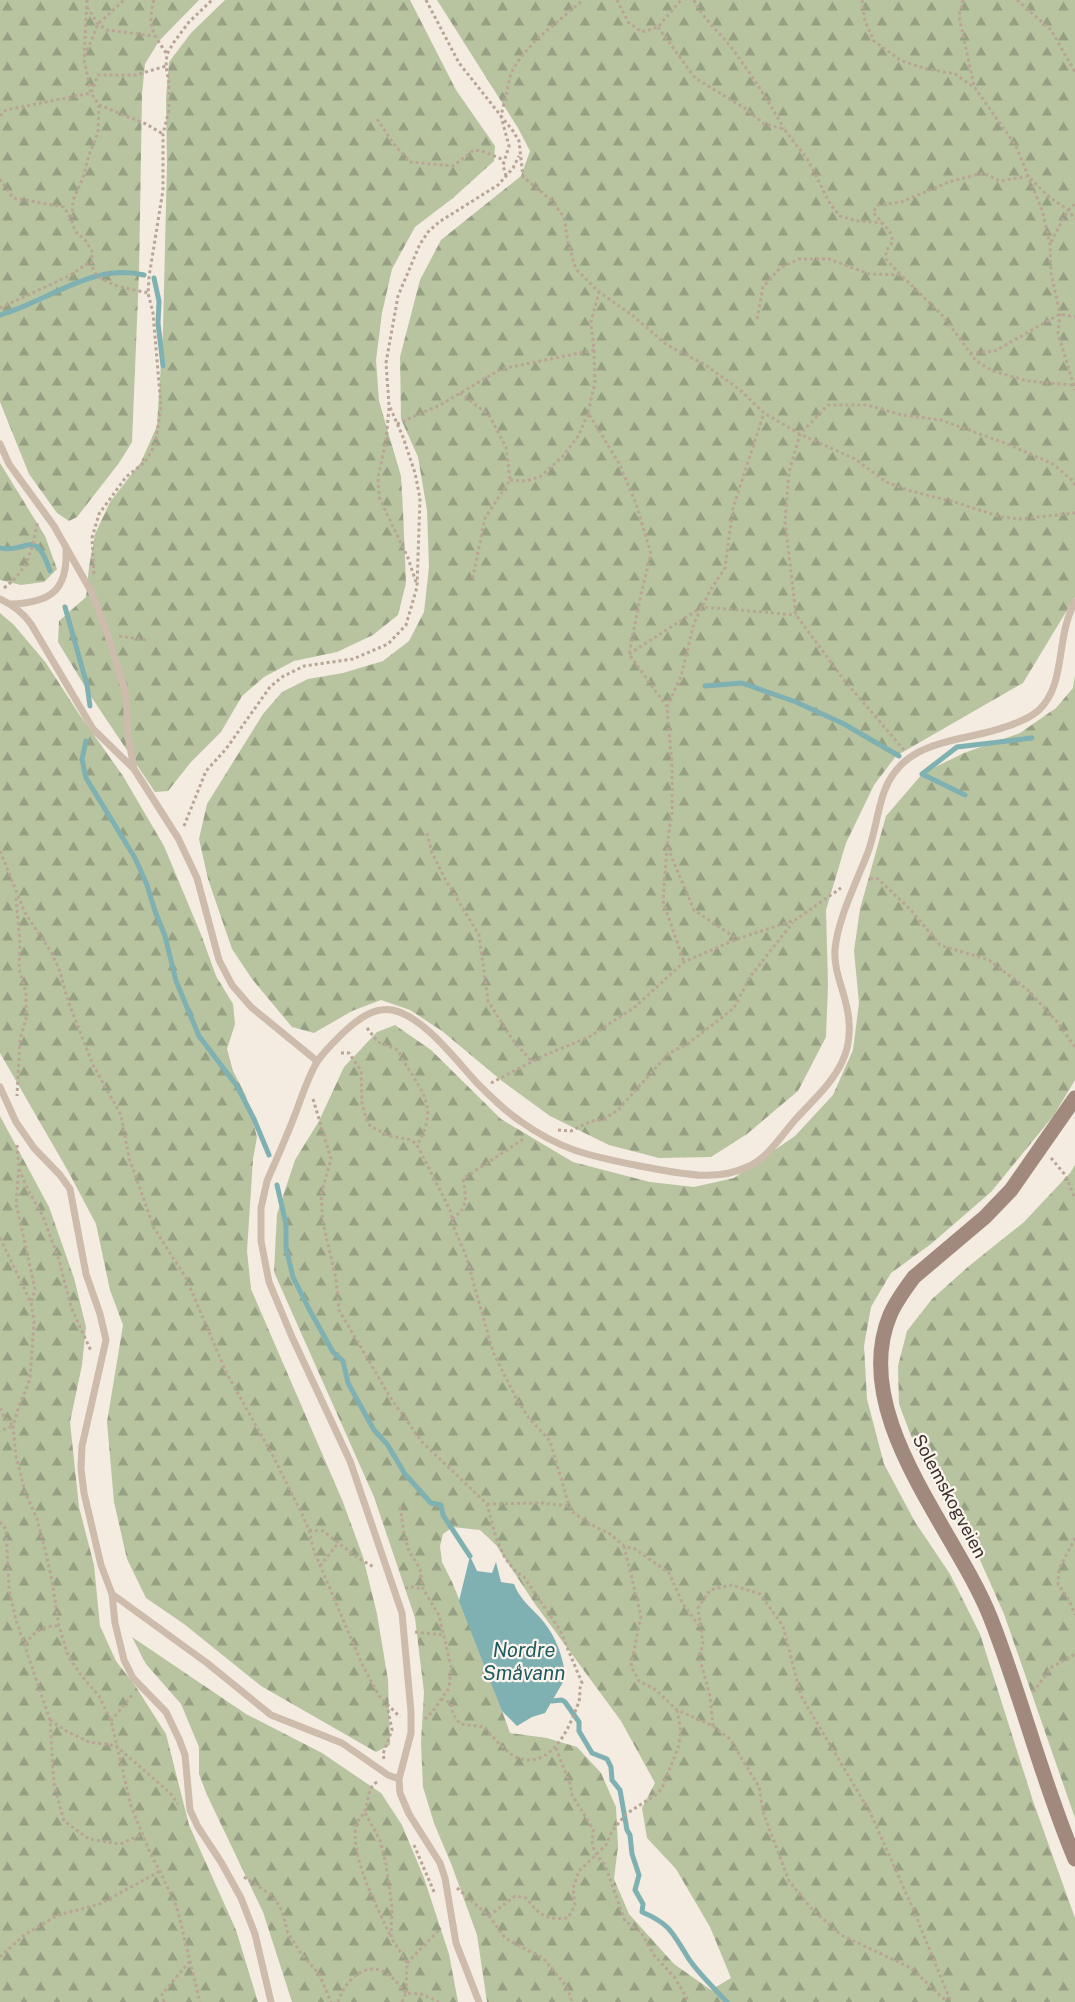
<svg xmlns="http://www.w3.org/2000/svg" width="1075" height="2002" viewBox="0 0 1075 2002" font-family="'Public Sans',sans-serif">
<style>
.forest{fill:url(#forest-firs);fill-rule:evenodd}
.water{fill:#7fb0b2}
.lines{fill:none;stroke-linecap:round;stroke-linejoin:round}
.stream{stroke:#7fb0b2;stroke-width:5}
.path{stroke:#b9a596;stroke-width:3;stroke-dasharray:3 3;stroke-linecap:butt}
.lane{stroke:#cdbbac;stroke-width:7}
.secondary{stroke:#a18a7d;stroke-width:15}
.labels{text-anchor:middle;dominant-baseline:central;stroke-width:4.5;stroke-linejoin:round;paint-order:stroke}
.street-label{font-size:18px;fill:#3b302b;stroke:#fbf5ee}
.water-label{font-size:20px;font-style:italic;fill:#1f5a5e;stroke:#fbf5ee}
</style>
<defs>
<pattern id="forest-firs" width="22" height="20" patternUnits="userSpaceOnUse" patternTransform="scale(1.5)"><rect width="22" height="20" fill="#b8c4a0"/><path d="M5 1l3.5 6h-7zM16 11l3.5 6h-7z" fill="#97a083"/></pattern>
</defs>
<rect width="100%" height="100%" fill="#f4ebe1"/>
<!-- forest -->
<path class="forest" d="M0,0h199l-40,41 -14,23 -3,30 -3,179 -7,169 -13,21 -42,54 -8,4 -12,-8 -28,-39 -29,-72z
M225,0h185l46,90 39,56 -1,15 -41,37 -38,29 -23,42 -10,44 -6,47 3,41 22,75 2,35 3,72 -8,32 -25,20 -36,17 -43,9 -30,16 -22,19 -21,36 -30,30 -23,29 -13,1 -65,-97 -32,-53 1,-21 27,-24 3,-30 6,-33 15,-32 31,-40 16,-36 6,-95 4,-167 -1,-66 3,-36 22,-29z
M437,0h638v597l-52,86 -127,73 -22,29 -28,58 -20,67 2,75 -2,52 -28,54 -51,43 -36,23 -52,1 -50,-13 -59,-29 -48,-35 -60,-50 -32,-21 -29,-10 -29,11 -38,22 -22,-6 -40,-48 -20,-30 -24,-70 -9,-40 8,-35 56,-90 19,-22 26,-13 35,-6 40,-12 26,-20 15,-29 5,-45 -2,-57 -9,-53 -17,-38 -1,-62 20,-77 21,-40 80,-64 9,-25 -12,-23z
M0,463l45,73 12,33 -13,13 -23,3 -21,-5z
M0,613l14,12 32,38 33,51 44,62 41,70 38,91 14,39 17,28 2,20 -8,25 6,22 13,25 11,41 -4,22 -6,92 4,38 92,213 20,55 14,57 11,66 2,65 -14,7 -115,-66 -77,-62 -38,-26 -19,-39 -13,-57 -7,-80 16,-97 -13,-35 -14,-66 -28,-53 -68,-118z
M1075,675v405l-21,35 -63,77 -60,52 -40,29 -20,34 -7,39 3,53 17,65 31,58 35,52 30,60 53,167 42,117v84h-588l-10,-67 -25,-69 -18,-43 -11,-36 -2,-45 3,-50 -9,-74 -41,-121 -100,-225 3,-58 18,-54 24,-39 25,-54 33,-35 18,-7 36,25 70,69 72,43 77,20 44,5 40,-9 61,-42 38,-41 20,-45 6,-47 -5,-52 6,-42 26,-93 37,-43 41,-20 56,-20 36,-25 17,-20zM453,1527l27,3 16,15 39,59 86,117 34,62 -13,25 5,30 29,31 34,58 21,51 -20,12 -37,-26 -45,-50 -15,-35 4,-33 -2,-39 -15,-34 -24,-26 -30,-9 -37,-5 -32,-88 -26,-63 -10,-20 -2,-16 3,-12z
M0,1116l49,91 25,71 12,49 -4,38 -12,57 9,85 15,58 6,61 16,35 20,26 30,47 23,91 47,105 22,72h-258z
M1075,1165v653l-71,-204 -24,-54 -35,-56 -29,-55 -17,-45 -1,-38 9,-35 25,-32 37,-33 55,-44 46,-49z
M132,1637l114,77 76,39 59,40 21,32 22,53 25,76 9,48h-166l-29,-90 -56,-117 -8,-21v-27l-18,-43 -35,-40z"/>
<!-- water -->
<path class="water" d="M470,1556l7,15 15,2 4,-11 5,20 13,2c6,16 18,24 29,37 14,17 19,35 23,56l-21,36 -13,4 -15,9 -15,-15 -43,-110z"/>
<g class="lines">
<!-- stream -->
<path class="stream" d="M154,278l5,23 -1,22 5,43
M0,315c47,-13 93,-53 144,-40
M0,548c27,6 35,-22 50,23
M65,607l22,78 3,21
M705,686l37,-3 54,19 48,22 55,32
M86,741l-4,18 4,19 49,80 12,27 8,26 10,25 11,45 23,55 38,50 17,33 15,36
M965,795l-43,-21 35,-27 75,-9
M277,1185l9,39v24l7,29 16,32 24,43 10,9 5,22 26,47 13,14 18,30 26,29 10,2 2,10 27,41
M552,1701l10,-1 3,2 14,20v9l13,22 15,6 4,8 1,13 8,10 7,40 3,5 2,19 7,21 -4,15 8,14 -1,8c28,12 30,20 45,44 8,14 28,33 40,46"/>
<!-- path -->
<path class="path" d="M87,0l-3,59 7,34 8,12 47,19 17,10
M154,0c-7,26 -1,34 13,54
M426,0l33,63 54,68 6,10 4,36 27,22 14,18 4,26 8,26 23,23 33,23 35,30 37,19 36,26 24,23 36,21 55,25 31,23 25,9 47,12 43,14 20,2 54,-6
M617,0l11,22 14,10 16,-5 23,-27
M694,0c9,19 24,31 37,47 20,27 37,53 53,82
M862,0l3,21 9,20 26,19 23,8 32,6 20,14 41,58 26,64 8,34 1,29 9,41 -2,19 17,57
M963,0l-4,16 15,70
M1017,0l34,30 24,42
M87,7l11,17 9,6 47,6
M658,27l37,51 51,31 18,15 20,5 24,31 22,44 10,12 18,5 24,2
M85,56l13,-32 26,-24
M99,105l-1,27 -9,23 -6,23 -10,22 -1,21 3,10 11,10 7,12c-10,31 35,35 55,40
M0,116l6,-6 85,-17 7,-18h38l30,-9
M377,119l16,24 17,19 43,4 21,-16 8,1 22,9
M506,176l-3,-11 6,-19 -8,-30 10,-43 9,-15 17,-19 46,-39
M0,179l13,19 51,9 8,14
M1051,242l17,-32 7,-6
M900,274l-14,-15v-8l7,-10 -3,-9 -17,-20 5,-7 23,-3 48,-20 34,-9 17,8 28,-5 20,20 20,14 7,9
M0,308l69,-32 21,-14
M757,319l6,-32 17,-19 19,-9h30l40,15 32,1 43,42 32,44 17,10 34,10 45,4
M594,350l1,32 -7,31 31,50 17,41 15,50 -10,40 -12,60 38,53 5,60v44l-5,35 27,64 43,29
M970,353l25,-2 65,-37 15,3
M460,393l29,22 17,32 4,33 -25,38 -13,63
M389,408l-3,33 -8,36 1,20 29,61 8,24
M397,424l43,-19 61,-36 93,-19 -3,-28 8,-30
M510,480l15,1 15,-4 22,-20 17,-22 9,-22
M94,574l-2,-36 7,-24 27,-37 19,-15 10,-17 6,-38 -8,-94 -5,-20 1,-16 14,-87v-56l6,-24v-26l-3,-18 1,-12 7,-12 15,-20 23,-22
M4,588c26,-20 27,-37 34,-67
M119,636l27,4
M629,654l73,-47 94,8
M667,707l14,-31 13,-53 16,-32 15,-23 8,-60 31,-95
M904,750l-60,-70 -48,-65 -11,-94 4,-49 11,-38 28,-29h39l35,10 39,5 64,23 48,21 21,18 1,6
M184,826l22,-55 20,-22 44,-62 12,-10 22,-11 49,-7 35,-15 18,-19 11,-38 3,-89 -5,-25 -12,-36 -14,-32 -3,-42 12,-67 22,-52 8,-12 11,-10 59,-37 15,-17 6,-12
M427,833l5,20 13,26 34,56 9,66 24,38 20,23
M667,847l-4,54 21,61
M0,851l25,62 26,39 9,19 8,30 25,64 28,50 8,43 25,70 32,50 40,94 47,84 29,58 7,16 5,21 47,111 18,34 21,21
M870,878l8,1 32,30 30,36 49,15 39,30 29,32 18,25
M16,898l4,45 -1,25 7,25v26l-6,20 -3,57
M367,1028l11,14 20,8c17,37 45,52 19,95
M341,1053h8l12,18 1,33 6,20 9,6 14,6 20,4 6,5 33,65 4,18 12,28 27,96 24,48 12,18 21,23 19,65 5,7 16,11 20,10 14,12 11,3 34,24 14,31 17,23
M491,1083l52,-27 46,-19 46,-30 49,-45 53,-23 58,-19 46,-32
M313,1099l18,60 -10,36 2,28 13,56 3,31 51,87 32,45 65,62 9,34 9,20 11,14 8,5 36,53 22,53c-4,7 -1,11 -3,18 -8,24 -27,69 -61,57 -11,-4 -26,-22 -34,-31l-24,-3 -7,-10 -2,-11 -9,-4
M558,1130l13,1 20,-10 11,-1 15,-9 51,-57 21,-11 45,-35 16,-31 43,-55
M17,1145l2,22 -3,36 19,86 -4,14
M1051,1158l15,18 9,23
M19,1169l9,21 15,26 16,44 12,47 20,44
M452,1219c17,-12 14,-21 11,-40l62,-41
M0,1238l31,65 3,18 -4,58 -11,27 -6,20 3,30 9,36 12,27 8,30 7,31 7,46 9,30 13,19 18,21 12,25 20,85 19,47 10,18 17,37 23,94
M0,1408l4,8 9,10 -13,5
M487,1504l54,-1 28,3
M400,1507l5,32 4,12 11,18 3,20 16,26 12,52 -2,21 -16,23 -10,10
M0,1522l6,7 3,60 7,31 34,100 4,65 10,36 25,18 31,5 23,-10
M309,1530l14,1 38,29 13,7
M1075,1538l-16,31 -1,15 11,16 6,15
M624,1546l17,70 -10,50 8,15 17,9 21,20 36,16 17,13 29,48 5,28 25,66 22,27 30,27 70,33 36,34
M320,1566l19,-24
M405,1588l7,-1 11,2
M415,1632l28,3
M25,1644c10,-12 17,-19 34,-18
M1033,1692l19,-25 23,-13
M50,1720l18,12 21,10 27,4 54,47 8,11
M111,1721l22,-27
M713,1726l-3,-30 -11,-40 4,-12 -5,-36 12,-18 22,-5 28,9 23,32 18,70 69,116 43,97 38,93
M556,1748l14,36 2,11 21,34c1,6 -2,11 0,17 1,7 7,13 12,19l20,56 16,11 13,23 21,23 14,24
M384,1759l-1,-5 9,-24 -5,-25
M377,1782c-10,6 -8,18 -12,29 -2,5 -8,9 -9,15 -6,30 21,81 34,109
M365,1813l15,27 6,24 6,43 -1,30 16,26 -1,30
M414,1845l21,49
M244,1877l29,19 9,15 6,22 12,19 19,22 12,28
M457,1888l32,28 16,22 39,21 23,28 5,15
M489,1916l26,-20 11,2c14,17 18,22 42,20l7,-13 -2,-17 6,-17 27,-26 6,-14 14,-17 31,-20 5,-6 16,-40 3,-17 -4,-21
M0,1957l24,-22 34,-20 42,-11 60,-33
M407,1963l34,-35
M164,2002l-2,-8 27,-32
M338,2002c6,-19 25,-41 47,-30 8,5 15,14 21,21
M402,2002l4,-9 15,1 18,8"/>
<!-- lane -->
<path class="lane" d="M0,444l9,20 45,62 38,67 16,43 18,58 2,41 6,34
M0,599c13,6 23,14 31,25l62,105 41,40 44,69 19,40 22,82 13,25 19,22 66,54
M10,604c40,-1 58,-13 56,-55
M0,1087l16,35 18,26 26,27 10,14 16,85 14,40 6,26 -24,106 -1,23 3,24 17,72 11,29 3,29 9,37 9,18 33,34 13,27 6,16 5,55 8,17 23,35 20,36 14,36 16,68
M112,1594l95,69 64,52 71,28 46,32 11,4
M479,2002l-23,-59 -11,-65 -5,-15 -31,-49 -9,-21 -1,-14 12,-46v-21l-9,-99 -52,-152 -58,-124 -23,-55 -8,-41v-33l6,-27c10,-23 20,-45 29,-69 6,-16 12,-35 21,-50 7,-11 18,-21 27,-30 13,-12 29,-25 48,-22 32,6 65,52 87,75 12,12 26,26 41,36 42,30 70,35 120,45 33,6 74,17 107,1 21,-9 34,-31 48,-47 17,-19 36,-35 47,-58 6,-12 8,-27 7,-40 -1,-25 -16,-48 -14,-73 3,-31 22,-68 33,-97 7,-19 9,-40 16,-60 21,-58 84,-48 132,-69 8,-3 16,-7 23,-13 28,-27 16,-73 36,-108"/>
<!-- secondary -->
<path class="secondary" d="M1075,1098l-64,92 -26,27 -71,60c-9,12 -18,24 -24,38 -42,101 67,216 101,304 31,79 51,162 84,240"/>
</g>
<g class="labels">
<!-- street labels -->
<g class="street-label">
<text transform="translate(950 1496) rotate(62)">Solemskogveien</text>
</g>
<!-- water labels -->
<g class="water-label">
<text x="524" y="1650">Nordre<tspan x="524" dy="23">Småvann</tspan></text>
</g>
</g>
</svg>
